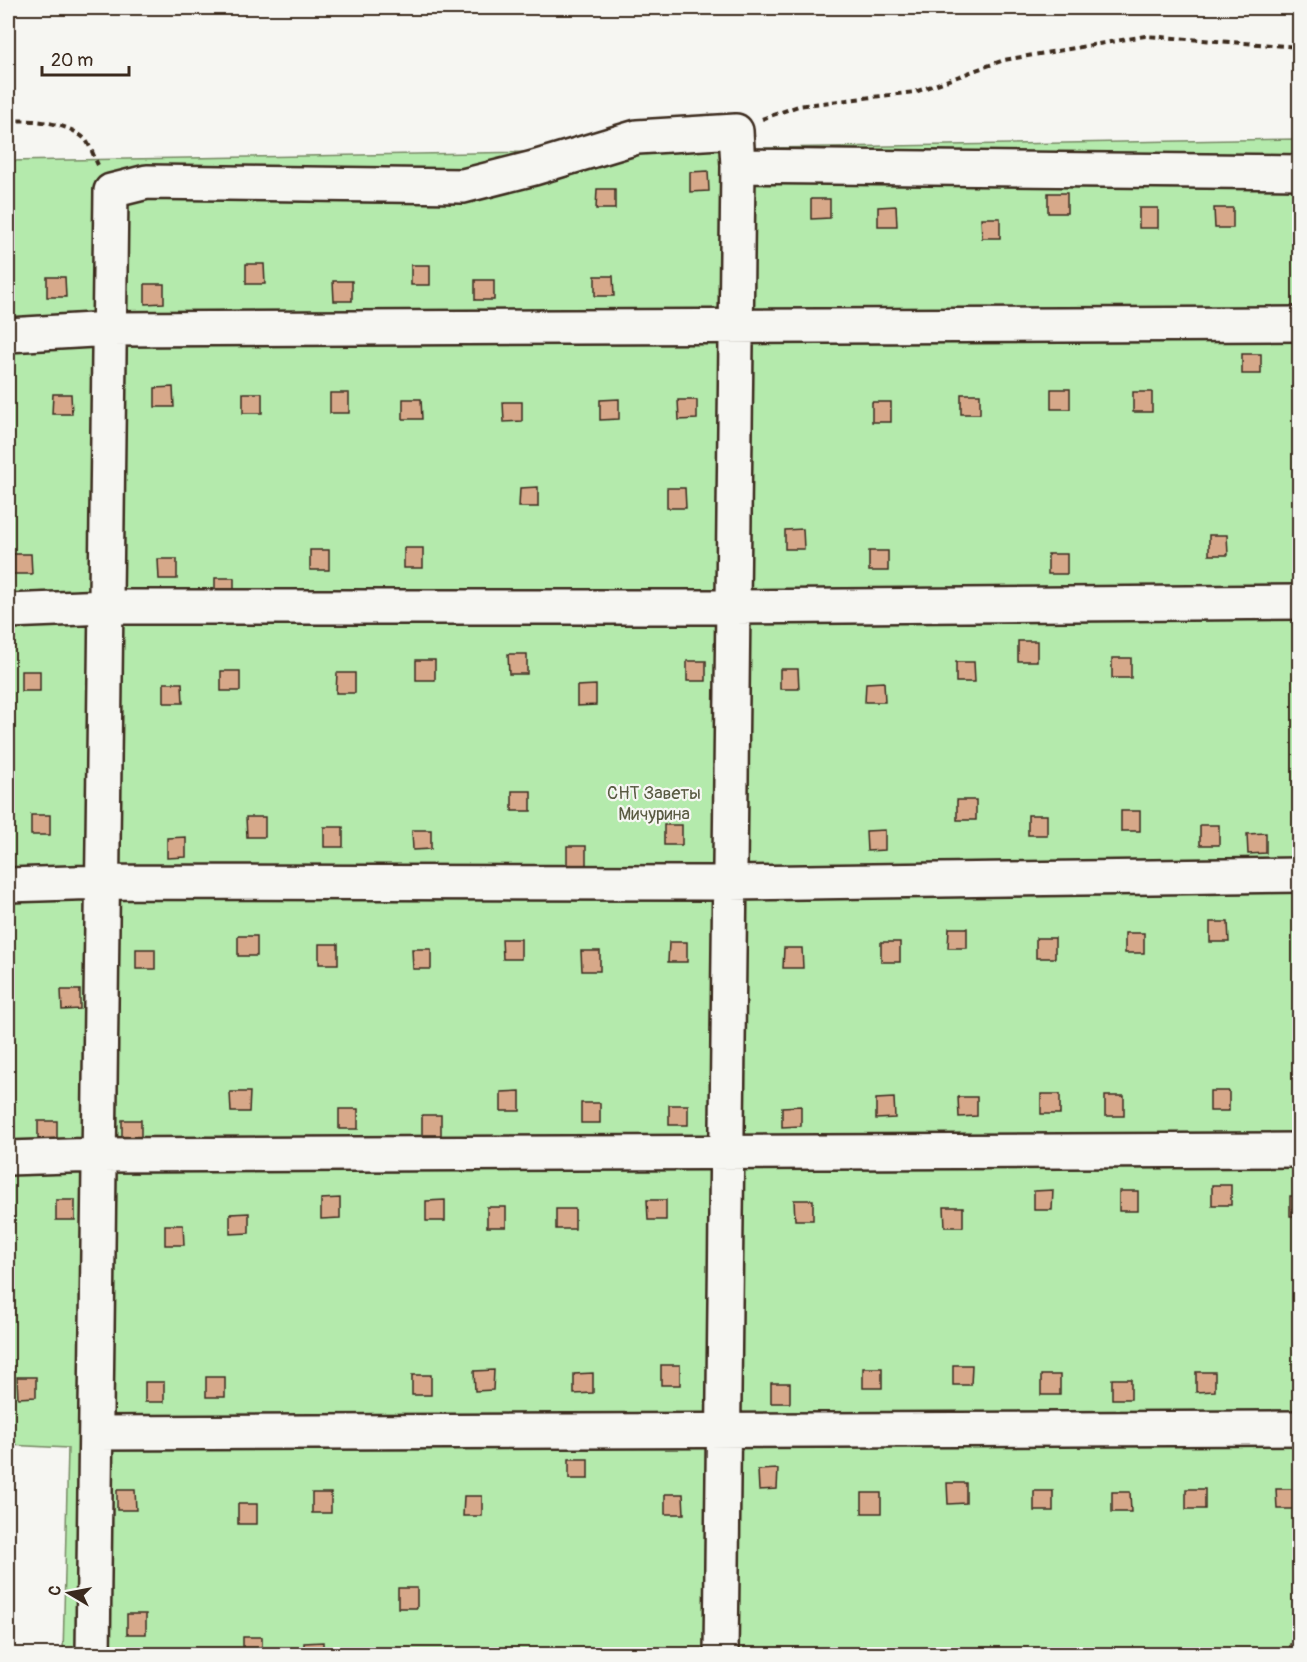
<svg xmlns="http://www.w3.org/2000/svg" width="1307" height="1662" viewBox="0 0 1307 1662" font-family="Pangolin,sans-serif">
<style>
.green{fill:#b4eaac;stroke:#788a65;stroke-width:1.5}
.building{fill:#d7a889;stroke:#3b2a1e;stroke-width:1.5}
.lines{fill:none;stroke-linecap:round;stroke-linejoin:round}
.minor-casing{stroke:#3b2a1e;stroke-width:38}
.path{stroke:#3b2a1e;stroke-width:4;stroke-dasharray:6 4.5;stroke-linecap:butt}
.minor{stroke:#f6f6f2;stroke-width:33}
.labels{text-anchor:middle;dominant-baseline:central;stroke-width:4.5;stroke-linejoin:round;paint-order:stroke}
.park-label{font-size:18px;fill:#595a42;stroke:#f6f6f2}
</style>
<rect width="100%" height="100%" fill="#f6f6f2"/>
<filter id="ink" filterUnits="userSpaceOnUse"><feTurbulence type="fractalNoise" baseFrequency=".0167" numOctaves="2"/><feDisplacementMap in="SourceGraphic" scale="12" xChannelSelector="R" yChannelSelector="G"/><feConvolveMatrix kernelMatrix="1 2 1 2 8 2 1 2 1" color-interpolation-filters="sRGB"/></filter>
<g filter="url(#ink)">
<!-- green -->
<path class="green" d="M1299,139v1515h-1236l5,-206 -60,-3v-1284z"/>
<!-- building -->
<path class="building" d="M708,171l1,20 -19,1v-20z
M597,189h18v20h-19z
M1048,193h19v20h-19z
M811,199h19v19l-19,1z
M896,206l1,20h-19v-19z
M1139,208h19v20h-19z
M1214,208h19v20h-18z
M981,218h19v20h-18z
M246,264h18l1,20h-19z
M411,265h19v20h-19z
M595,276h18l1,20h-19z
M47,277h18l1,20h-19z
M475,280h19v20h-19z
M333,281h19v20h-18z
M145,284h19v19l-19,1z
M1242,354h19v20h-19z
M173,387l1,20h-19v-19z
M1051,389h19v20h-19z
M1133,392h19v20h-19z
M243,393h19v20h-19z
M330,393h19v20h-19z
M53,394h18l1,20h-20z
M961,394h19v20h-19z
M403,399h18l1,20h-19z
M619,399v20l-19,1v-20z
M678,400h19v19l-18,1z
M503,402h19v19l-18,1z
M872,402h19v20h-19z
M538,487v20h-19l1,-19z
M667,488h18l1,20h-19z
M803,529l1,20h-19v-19z
M1209,535h18l1,20h-19z
M404,548h19v20h-19z
M310,550h19v20h-19z
M869,551h19v20h-19z
M13,554h18l1,20h-19z
M1048,554h19v20h-19z
M158,559h19v20h-18z
M215,578h19v20h-19z
M1018,641h19v20h-19z
M508,654h19v20h-18z
M1112,658h19v20h-19z
M416,660h19v20h-19z
M687,661h19v20h-19z
M956,662h18l1,20h-19z
M780,669h18l1,20h-19z
M21,671h19v20h-19z
M221,671h19v20h-19z
M337,673h18v20h-19z
M884,682l1,20h-20l1,-19z
M164,683h18l1,20h-19z
M596,685v20l-19,1v-20z
M512,791h19v20h-19z
M957,800h19v20h-19z
M1121,811h19v20h-19z
M31,815h19v20h-19z
M1028,815h19v20h-19z
M246,817h19v20h-18z
M664,825h18v20h-18z
M1200,825h19v20h-19z
M324,827h19v20h-19z
M412,830h19v19l-18,1z
M885,830v20l-18,1 -1,-20z
M1266,833v20l-18,1 -1,-20z
M186,837v20l-19,1v-20z
M567,846h19v20h-19z
M1210,922h18l1,20h-19z
M949,928h18v20h-19z
M1125,933h19v20h-19z
M238,936h19v20h-19z
M1036,938h19v20h-19z
M502,939h19v20h-18z
M669,942h18v20h-19z
M881,942h19v20h-19z
M319,944h19v20h-19z
M784,948h18l1,20h-20z
M136,949h19v20h-19z
M412,949h19v20h-18z
M581,951h19v20h-18z
M61,990h19v19l-18,1z
M520,1091v20h-19v-19z
M1210,1091h19v20h-19z
M230,1092h20l-1,20h-18z
M1041,1094h19v20h-19z
M1105,1096h19v20h-19z
M958,1097h19v19l-18,1z
M894,1098l1,20 -19,1v-20z
M581,1103h19v20h-19z
M669,1105h19v20h-19z
M801,1106v20l-19,1v-20z
M1293,1106h7v20h-7z
M339,1109h19v20h-19z
M422,1115h19v20h-19z
M122,1120h19v20h-19z
M38,1121h19v20h-19z
M1212,1185h19v20h-19z
M1053,1190l-1,20h-18v-19z
M1119,1191h19v20h-19z
M1290,1196h10v20h-10z
M340,1198v20l-19,1v-20z
M56,1200h19v20h-19z
M445,1200v21h-19v-20z
M647,1200h19v20h-18z
M794,1200h19v20h-18z
M487,1207h19v20h-19z
M944,1207h19v20h-18z
M556,1209h19v20h-19z
M249,1213v20l-19,1v-20z
M165,1225h18l1,20h-19z
M661,1365h19v20h-19z
M953,1365h19l-1,20h-18z
M863,1368h19v20h-19z
M494,1370l-1,20 -18,1 -1,-20z
M1196,1372h19v19l-19,1z
M593,1373v20l-19,1v-20z
M412,1375h19v20h-19z
M1041,1375h19v20h-19z
M17,1377h19v20l-18,1z
M206,1377h19v20h-19z
M1112,1379h19v20h-19z
M145,1382h19v20h-19z
M771,1383h19v20h-19z
M569,1459h19v20h-19z
M778,1469l-1,20 -18,1 -1,-20z
M947,1483h19v20l-18,1z
M1186,1489h19v20h-19z
M1276,1489h20l-1,20h-18z
M117,1490h18l1,20h-19z
M1034,1491h19v20h-19z
M1112,1492h18l1,20h-19z
M312,1493h19v20h-19z
M862,1493h19v20h-19z
M665,1494h18l1,20h-19z
M464,1496h18v20h-19z
M238,1504h19v20h-19z
M398,1588h19v20h-19z
M127,1614h19v20h-19z
M243,1637h19v17h-19z
M323,1642v12h-19v-11z
M1290,1644h10v10h-10z
M940,1648h18v6h-18z"/>
<g class="lines">
<!-- minor casing -->
<g class="minor-casing">
<path id="minor" d="M8,335l102,-6 1190,-5
M8,611l98,-4h627l567,-5
M8,885l95,-3 627,1 570,-8
M8,1158l91,-3 1201,-5
M96,1433l1204,-5
M93,1654l18,-1463 36,-9 316,4 71,-18 103,-31 99,-6 2,35 562,6
M721,1654l17,-1488"/>
</g>
<!-- path -->
<path class="path" d="M762,119l36,-13 117,-14 89,-32 141,-24 155,11
M8,121c23,-2 59,1 77,18 5,6 9,18 13,26"/>
<!-- minor -->
<use href="#minor" class="minor"/>
</g>
</g>
<g class="labels">
<!-- park labels -->
<g class="park-label">
<text x="654" y="793">СНТ Заветы<tspan x="654" dy="21">Мичурина</tspan></text>
</g>
</g>
<!-- margin -->
<rect width="1307" height="1662" fill="none" stroke="#f6f6f2" stroke-width="30"/>
<rect x="15" y="15" width="1277" height="1632" fill="none" stroke="#3b2a1e" stroke-width="2" filter="url(#ink)"/>
<!-- north arrow -->
<g transform="translate(69 1593) rotate(280)" stroke="#f6f6f2" stroke-width="4.5" paint-order="stroke">
<path d="M0-4.5L10 22L0 15L-10 22Z" fill="#3b2a1e"/>
<text y="-9" font-size="16" font-weight="bold" text-anchor="middle" fill="#3b2a1e">С</text>
</g>
<!-- scale -->
<path d="M42 66v9h87v-9" fill="none" stroke="#3b2a1e" stroke-width="3"/>
<text x="51" y="66" font-size="18" fill="#3b2a1e" stroke="#f6f6f2" stroke-width="4.5" paint-order="stroke">20 m</text>
</svg>
